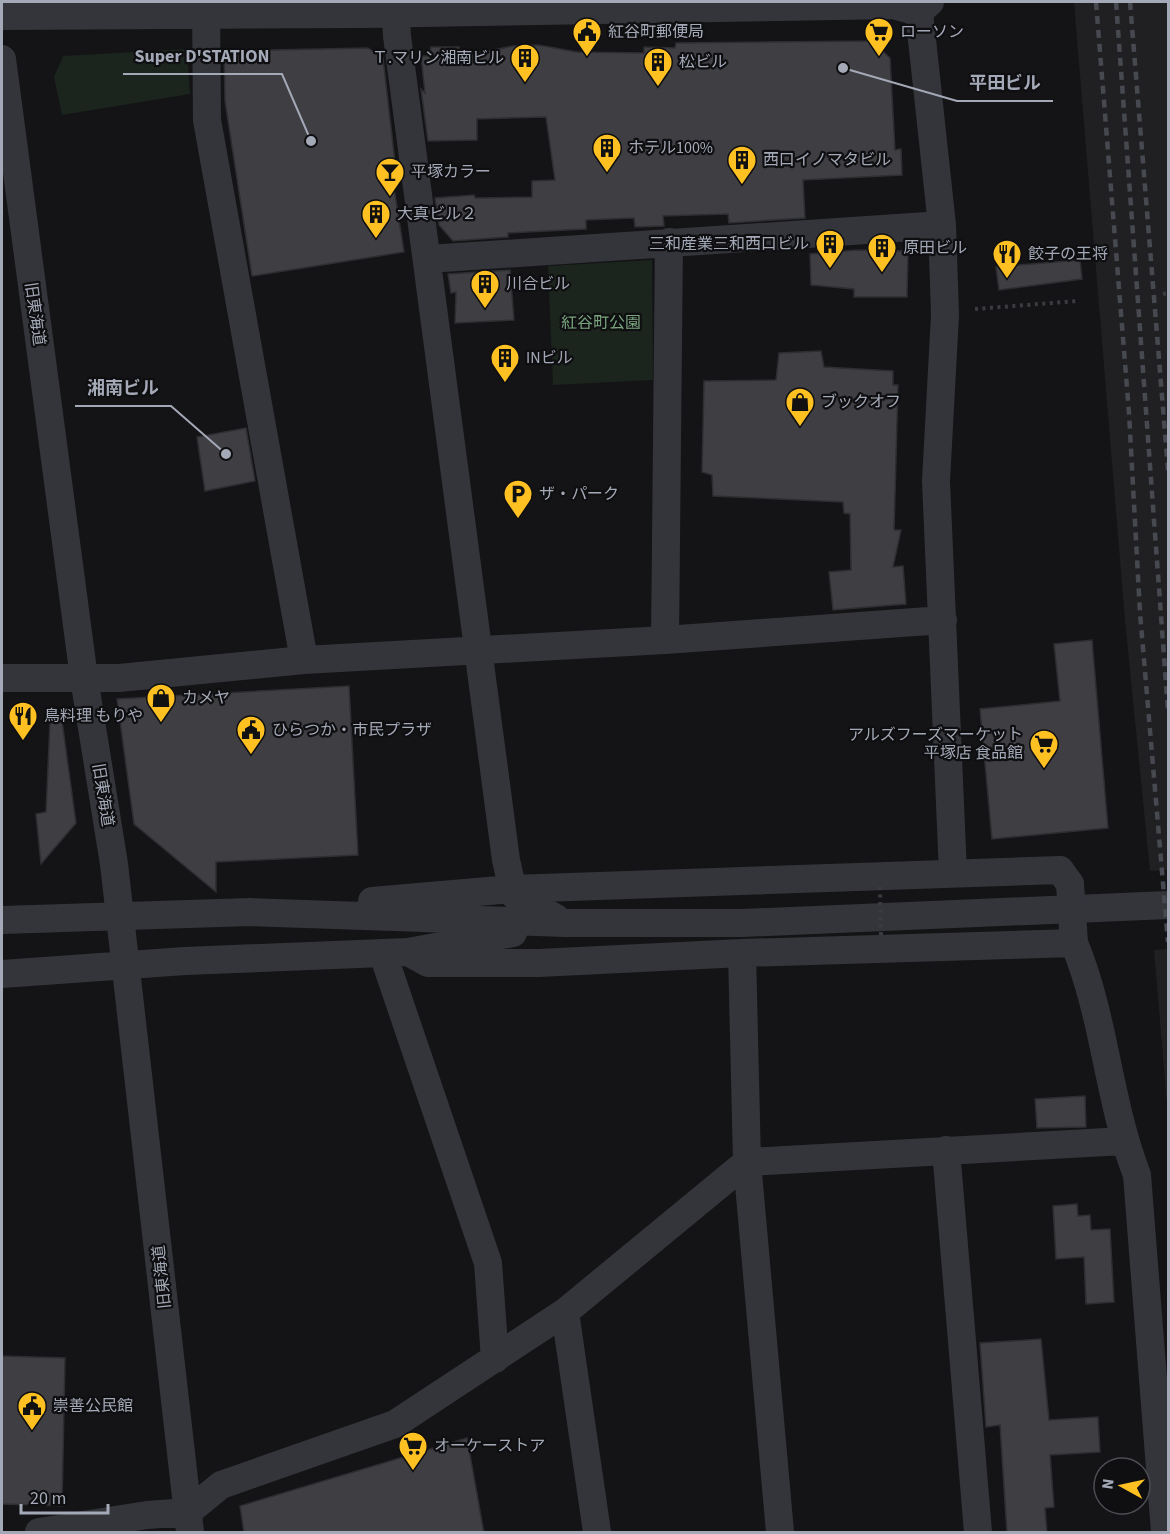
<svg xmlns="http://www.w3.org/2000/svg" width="1170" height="1534" viewBox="0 0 1170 1534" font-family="'Source Sans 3','Noto Sans JP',sans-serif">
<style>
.built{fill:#202023}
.green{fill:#1b241d}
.building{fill:#3e3e43;stroke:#2e2d32;stroke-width:1.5}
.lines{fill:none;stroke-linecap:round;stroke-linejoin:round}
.path{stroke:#3a3c42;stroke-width:4;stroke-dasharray:3 4.5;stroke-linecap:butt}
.minor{stroke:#34353b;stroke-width:28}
.rail{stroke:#474950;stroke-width:4.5;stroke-dasharray:8 6;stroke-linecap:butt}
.path-bridge{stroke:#3a3c42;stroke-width:4;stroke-dasharray:3 4.5;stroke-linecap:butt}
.minor-bridge{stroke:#34353b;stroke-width:28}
.labels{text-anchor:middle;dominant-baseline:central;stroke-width:4.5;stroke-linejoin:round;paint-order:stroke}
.poi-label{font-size:16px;fill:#a4a9b7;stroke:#0f0f11;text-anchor:start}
.street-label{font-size:16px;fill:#a4a9b7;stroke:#0f0f11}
.park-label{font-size:16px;fill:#79a47e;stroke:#0f0f11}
.leader{fill:none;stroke:#a4a9b7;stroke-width:2}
.callout-dot{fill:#a4a9b7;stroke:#0f0f11;stroke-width:2}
.callout-label{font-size:18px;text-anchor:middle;font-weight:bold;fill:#a4a9b7;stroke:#0f0f11;stroke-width:4.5;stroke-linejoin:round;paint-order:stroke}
</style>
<rect width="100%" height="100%" fill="#141416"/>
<!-- built -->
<path class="built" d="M1074,2h94v868l-18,1 -25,-251z
M1168,949v167l-14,-166z"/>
<!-- green -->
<path class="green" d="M187,49l3,45 -128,21 -8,-38 9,-21z
M652,260l1,120 -100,5 -5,-119z"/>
<!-- building -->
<path class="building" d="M872,41l18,17 5,92 6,-1 1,26 -99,5 2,38 -76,5 -1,-9 -65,2 1,10 -29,1 -1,-9 -48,2v9l-78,4v4l-55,4 -14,-16 -4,-27 39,-3 1,3 57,-1v-16l23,-1 -9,-63 -69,2v21l-49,1 -7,-52 4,4 -4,-37h9l1,-9h28v10l54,-11 25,-1 39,7 67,1v-6l31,1 1,-5z
M368,48l15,10 14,122 -5,-5 12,77 -152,24 -27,-175 -1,-50z
M857,250l51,1 -1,46h-53v-8l-43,-4 -1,-31z
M1080,260l2,19 -83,11 -3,-23z
M510,270l4,50 -59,3 1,-31 -5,1 -3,-19z
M821,351l3,16 69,4v14h5l-4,145h7l-8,37 10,-1 3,38 -73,6 -4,-38 22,-2 -1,-56 -6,-1 -1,-11 -130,-6 -1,-21 -10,-3 2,-91 72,-1 3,-27z
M246,428l9,53 -50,10 -8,-54z
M1092,640l16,188 -116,11 -12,-130 80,-8 -6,-57z
M349,686l9,169 -142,7v30l-82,-68 -17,-125z
M62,721l14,102 -35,41 -5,-50 10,-2 4,-90z
M1085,1096l1,31 -49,1 -2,-29z
M1077,1204l1,12 12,-1 1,15 19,-1 4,73 -28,2 -2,-47 -28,2 -3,-53z
M1041,1339l8,81 49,-3 2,35 -50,3 4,52 -9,1 2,25h-40l-7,-108 -14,2 -6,-84z
M2,1356l63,2 -3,148 -60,-2z
M467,1438l17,95h-240l-4,-27z"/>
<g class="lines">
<!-- path -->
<path class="path" d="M1163,294l5,-1
M975,309l102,-8"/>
<!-- minor -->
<path class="minor" d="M206,2l1,118 97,540
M395,2l2,34 109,824 8,35 42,23
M930,2l-11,10 23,213 3,90 -9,166 17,392
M2,16l359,-2 532,-9 26,7
M2,59l82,619 30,186 76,668
M428,259l514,-34
M665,640l4,-398
M2,678h117l185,-18 361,-20 278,-20
M372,901l140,-12 548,-19 10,14
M2,920l248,-8 316,11h176l426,-18
M408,952l20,11h111l203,-10 332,-10c31,74 34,157 63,232l28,357
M742,953l5,209 33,370
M383,954l105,309 7,96
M2,974l183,-13 223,-9 105,-19
M946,1150l32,382
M565,1312l32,220
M39,1532l108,-17 41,-3 33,-27 174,-61 170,-112 182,-150 377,-21"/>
<!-- rail -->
<path class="rail" d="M1096,2l33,411 11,200 28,329
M1116,2l52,709
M1130,2l38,468"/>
<!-- path-bridge -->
<path class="path-bridge" d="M880,887l1,48"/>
<!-- minor-bridge -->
<path class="minor-bridge" d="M1070,884l4,59"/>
</g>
<!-- icons -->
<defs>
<g id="civic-pin" transform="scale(1.5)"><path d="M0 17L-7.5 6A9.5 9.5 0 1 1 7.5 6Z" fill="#ffc122" stroke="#0f0f11"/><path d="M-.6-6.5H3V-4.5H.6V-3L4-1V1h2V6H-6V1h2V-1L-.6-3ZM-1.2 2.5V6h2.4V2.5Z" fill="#111"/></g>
<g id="supermarket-pin" transform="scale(1.5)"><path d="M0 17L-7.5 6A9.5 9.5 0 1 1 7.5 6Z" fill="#ffc122" stroke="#0f0f11"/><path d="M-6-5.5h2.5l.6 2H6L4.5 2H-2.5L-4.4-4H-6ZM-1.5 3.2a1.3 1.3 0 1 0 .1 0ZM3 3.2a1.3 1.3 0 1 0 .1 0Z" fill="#111"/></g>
<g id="building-pin" transform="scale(1.5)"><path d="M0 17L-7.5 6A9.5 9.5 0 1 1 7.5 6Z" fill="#ffc122" stroke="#0f0f11"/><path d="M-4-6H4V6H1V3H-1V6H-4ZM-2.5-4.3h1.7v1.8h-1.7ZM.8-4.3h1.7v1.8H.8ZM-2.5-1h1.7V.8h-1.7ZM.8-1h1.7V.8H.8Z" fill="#111"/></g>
<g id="bar-pin" transform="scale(1.5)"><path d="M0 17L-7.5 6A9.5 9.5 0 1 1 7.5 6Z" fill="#ffc122" stroke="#0f0f11"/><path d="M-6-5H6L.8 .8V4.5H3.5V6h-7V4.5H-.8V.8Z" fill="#111"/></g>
<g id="restaurant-pin" transform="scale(1.5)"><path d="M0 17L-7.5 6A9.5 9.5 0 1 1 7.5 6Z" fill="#ffc122" stroke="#0f0f11"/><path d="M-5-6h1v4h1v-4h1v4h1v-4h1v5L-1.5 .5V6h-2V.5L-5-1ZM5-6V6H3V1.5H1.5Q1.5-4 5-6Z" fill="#111"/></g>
<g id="shop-pin" transform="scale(1.5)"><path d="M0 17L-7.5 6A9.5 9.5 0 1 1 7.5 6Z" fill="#ffc122" stroke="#0f0f11"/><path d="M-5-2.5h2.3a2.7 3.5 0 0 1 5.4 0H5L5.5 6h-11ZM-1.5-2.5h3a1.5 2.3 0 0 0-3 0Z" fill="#111"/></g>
<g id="parking-pin" transform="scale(1.5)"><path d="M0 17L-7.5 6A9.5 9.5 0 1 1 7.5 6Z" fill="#ffc122" stroke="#0f0f11"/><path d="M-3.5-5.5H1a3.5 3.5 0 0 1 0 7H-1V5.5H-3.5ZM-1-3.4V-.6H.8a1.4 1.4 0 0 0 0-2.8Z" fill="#111"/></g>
</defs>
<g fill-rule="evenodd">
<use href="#civic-pin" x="587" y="32"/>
<use href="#supermarket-pin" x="879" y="32"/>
<use href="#building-pin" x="525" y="58"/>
<use href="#building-pin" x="658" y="62"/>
<use href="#building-pin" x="607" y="148"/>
<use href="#building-pin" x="742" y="160"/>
<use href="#bar-pin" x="390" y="172"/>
<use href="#building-pin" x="376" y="214"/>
<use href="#building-pin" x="830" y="244"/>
<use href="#building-pin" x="882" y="248"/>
<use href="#restaurant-pin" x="1007" y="254"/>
<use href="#building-pin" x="485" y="284"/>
<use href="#building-pin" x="505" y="358"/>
<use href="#shop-pin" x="800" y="402"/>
<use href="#parking-pin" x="518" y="494"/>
<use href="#shop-pin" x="161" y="698"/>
<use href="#restaurant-pin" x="23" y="716"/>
<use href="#civic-pin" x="251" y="730"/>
<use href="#supermarket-pin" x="1044" y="744"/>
<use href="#civic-pin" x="32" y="1406"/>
<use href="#supermarket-pin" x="413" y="1446"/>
</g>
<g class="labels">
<!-- poi labels -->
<g class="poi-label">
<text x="608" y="32">紅谷町郵便局</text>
<text x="900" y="32">ローソン</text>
<text x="504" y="58" text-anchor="end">Ｔ.マリン湘南ビル</text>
<text x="679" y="62">松ビル</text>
<text x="628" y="148">ホテル100%</text>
<text x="763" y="160">西口イノマタビル</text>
<text x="411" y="172">平塚カラー</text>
<text x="397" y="214">大真ビル２</text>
<text x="809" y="244" text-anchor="end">三和産業三和西口ビル</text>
<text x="903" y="248">原田ビル</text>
<text x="1028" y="254">餃子の王将</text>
<text x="506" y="284">川合ビル</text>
<text x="526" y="358">INビル</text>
<text x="821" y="402">ブックオフ</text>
<text x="539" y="494">ザ・パーク</text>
<text x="182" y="698">カメヤ</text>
<text x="44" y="716">鳥料理 もりや</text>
<text x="272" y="730">ひらつか・市民プラザ</text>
<text x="1023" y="735" text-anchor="end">アルズフーズマーケット<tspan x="1023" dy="18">平塚店 食品館</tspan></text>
<text x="53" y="1406">崇善公民館</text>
<text x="434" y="1446">オーケーストア</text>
</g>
<!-- street labels -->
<g class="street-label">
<text transform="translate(35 314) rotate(82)">旧東海道</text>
<text transform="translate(103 795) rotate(81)">旧東海道</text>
<text transform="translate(162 1277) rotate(-96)">旧東海道</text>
</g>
<!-- park labels -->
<g class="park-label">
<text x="601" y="323">紅谷町公園</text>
</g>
</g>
<!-- callouts -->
<path class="leader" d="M311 141L282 74H123M843 68L957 101H1053M226 454L171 406H75"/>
<g class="callout-dot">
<circle cx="311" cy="141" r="6"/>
<circle cx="843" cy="68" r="6"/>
<circle cx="226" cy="454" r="6"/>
</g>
<g class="callout-label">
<text x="202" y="62">Super D'STATION</text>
<text x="1005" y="89">平田ビル</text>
<text x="123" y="394">湘南ビル</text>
</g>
<!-- border -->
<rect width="1170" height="1534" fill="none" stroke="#a4a9b7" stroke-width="6"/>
<!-- north arrow -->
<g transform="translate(1122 1486) rotate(278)"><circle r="28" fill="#0f0f11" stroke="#4b4d53" stroke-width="1.5"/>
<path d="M0-4.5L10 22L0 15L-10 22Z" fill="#ffc122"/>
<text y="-9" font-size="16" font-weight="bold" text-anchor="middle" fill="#a4a9b7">N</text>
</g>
<!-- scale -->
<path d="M21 1504v9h87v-9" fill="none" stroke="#a4a9b7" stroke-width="3"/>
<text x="30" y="1504" font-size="18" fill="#a4a9b7" stroke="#0f0f11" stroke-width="4.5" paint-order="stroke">20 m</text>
</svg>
